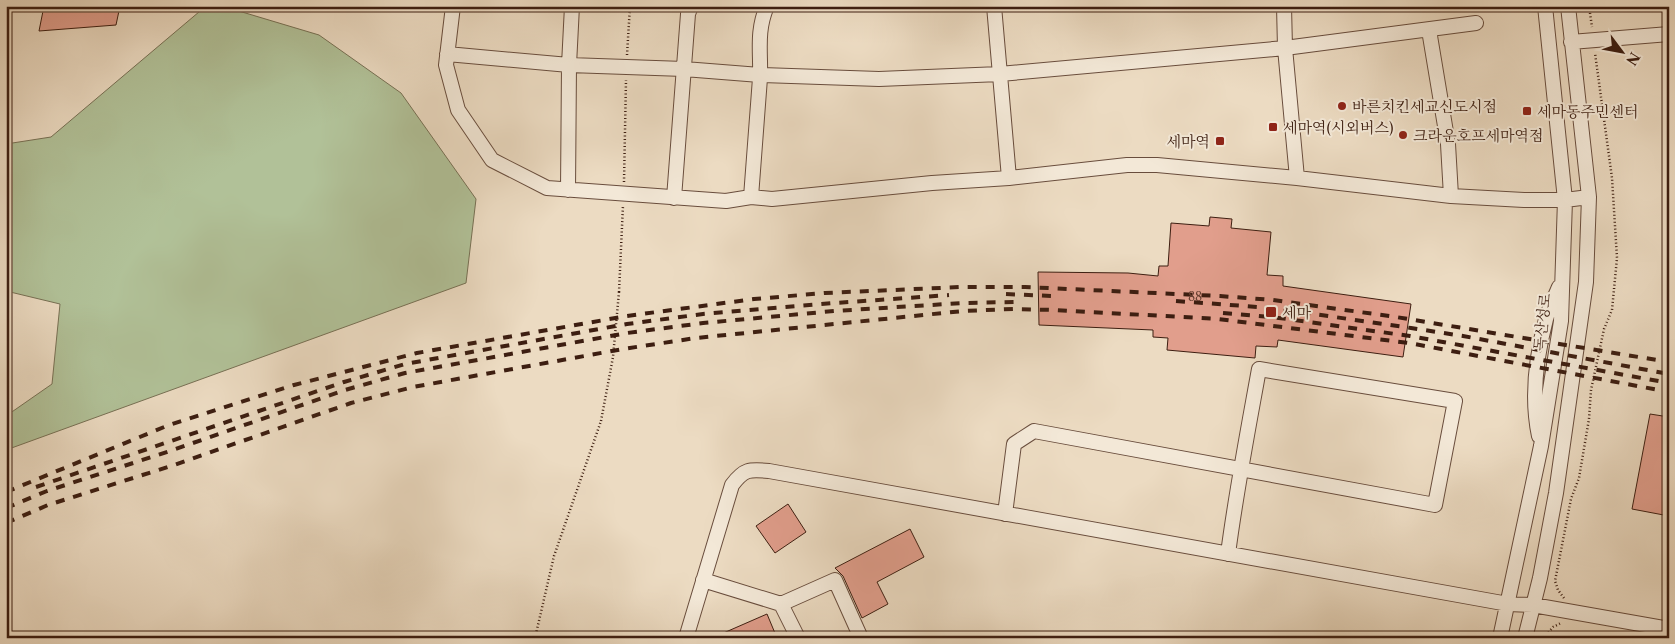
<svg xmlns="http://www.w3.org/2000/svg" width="1675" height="644" viewBox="0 0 1675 644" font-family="'Libre Caslon Text','Noto Serif KR',serif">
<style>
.green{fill:#b1c198;stroke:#777054}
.building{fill:#e19e8c;stroke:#3d1e11}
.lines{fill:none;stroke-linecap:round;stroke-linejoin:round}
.minor-casing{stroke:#694d3d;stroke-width:16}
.path{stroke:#3d1e11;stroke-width:2.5;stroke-dasharray:1 2.5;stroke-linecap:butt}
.minor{stroke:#f3e8d7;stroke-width:14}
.rail{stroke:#3d1e11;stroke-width:4;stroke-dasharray:9 9;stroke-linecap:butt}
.path-bridge{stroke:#3d1e11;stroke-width:2.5;stroke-dasharray:1 2.5;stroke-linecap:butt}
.poi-dot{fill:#8f2418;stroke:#f3e8d7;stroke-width:2}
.labels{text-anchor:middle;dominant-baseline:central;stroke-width:4;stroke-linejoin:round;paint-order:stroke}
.number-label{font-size:12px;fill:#663e30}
.poi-label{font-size:15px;fill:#3d1e11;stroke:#f3e8d7;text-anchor:start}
.street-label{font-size:15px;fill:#3d1e11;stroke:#f3e8d7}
</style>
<rect width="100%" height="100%" fill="#ecdbc2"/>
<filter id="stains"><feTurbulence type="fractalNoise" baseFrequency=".004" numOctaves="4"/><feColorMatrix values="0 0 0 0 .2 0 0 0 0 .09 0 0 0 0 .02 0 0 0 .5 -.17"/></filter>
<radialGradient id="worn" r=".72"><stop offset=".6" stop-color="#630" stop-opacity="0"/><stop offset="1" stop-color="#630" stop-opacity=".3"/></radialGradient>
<!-- green -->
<path class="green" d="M206,6h16l97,29 82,58 75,106 -10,84 -460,167v-34l46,-32 8,-80 -54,-13v-147l45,-7z"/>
<!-- building -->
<path class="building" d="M44,6h76l-4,19 -77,6z
M1210,217l22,2 -1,9 40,4 -4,43 16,1v10l128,18 -8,53 -125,-17 -1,7 -21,-1 -1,12 -88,-8 1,-12 -15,-1v-7l-114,-5 -1,-53 90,1 30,3 1,-10h9l3,-43 38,3z
M1650,414l19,3v99l-37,-7z
M788,504l18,28 -31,21 -19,-27z
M910,529l14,28 -47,25 11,22 -26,14 -19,-42 -8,-8z
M767,614l10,24h-65z"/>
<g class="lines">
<!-- minor casing -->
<g class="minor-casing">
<path id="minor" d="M453,6l-7,59 12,45 34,50 55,28 179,13 25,-4
M767,6c-11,26 -6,46 -7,72 -3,40 -6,79 -9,119l21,2 160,-16 77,-5
M994,6l15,172 118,-13h30l140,13 154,18 73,4h41l24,-3
M1284,6l1,42 12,130
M1429,30l19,114 3,52
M1571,42l98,-8
M447,54l122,11 115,4 76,6 119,4 121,-5 285,-26 191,-25
M568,190l1,-125 3,-59
M674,198l14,-184 3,-8
M1539,436c-8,-38 -3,-79 7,-117 3,-11 9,-22 13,-32
M1005,514l9,-70 20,-13 401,74 20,-104 -196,-32c-11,61 -23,123 -31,185
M703,580l78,24 54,-24 26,58
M781,604l17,34
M686,638l46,-153c12,-16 17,-16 37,-14l739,133 25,1 136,24
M1500,638l41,-192 20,-125 4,-121 -20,-194
M1525,638l15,-60 16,-85 30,-211 3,-85 -21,-191"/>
</g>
<!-- path -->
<path class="path" d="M1589,6l3,21
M627,55l3,-49
M624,182l2,-102
M619,292l4,-87
M1564,598l-6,-8 -3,-9 16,-82 8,-21 10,-59 2,-29 13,-61 8,-19 5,-52 -5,-80 -17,-125
M535,638l19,-82 47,-135
M1544,638l9,-11 8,-4"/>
<!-- minor -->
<use href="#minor" class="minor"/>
<!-- rail -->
<path class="rail" d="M1006,294l45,2
M1176,301l96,7 139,20 52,8 206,38
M1223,313l49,4 138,19 259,47
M36,487l308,-105 61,-18 222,-40 76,-10 131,-11 115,-8
M6,492l163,-67 125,-40 123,-32 210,-37 127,-17 71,-6 136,-6h64l195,9 53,4 123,17 273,45
M6,508l41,-17 123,-40 175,-61 60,-17 222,-40 76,-10 131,-12 129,-8 51,-1
M6,523l42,-18 126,-40 177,-62 62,-16 210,-38 73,-11 267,-27 50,-2 42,1 163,9 191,24 260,49"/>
<!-- path-bridge -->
<path class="path-bridge" d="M601,421l12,-64 6,-65"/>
</g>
<!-- markers -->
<g class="poi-dot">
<circle cx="1342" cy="106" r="5"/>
<rect x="1522" y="106" width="10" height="10" rx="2.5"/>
<rect x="1268" y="122" width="10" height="10" rx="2.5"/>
<circle cx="1403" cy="135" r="5"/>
<rect x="1215" y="136" width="10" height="10" rx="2.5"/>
<rect x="1265" y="306" width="12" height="12" rx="2.5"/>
</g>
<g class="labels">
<!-- number labels -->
<g class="number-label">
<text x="1195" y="296">88</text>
</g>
<!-- poi labels -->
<g class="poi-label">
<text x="1352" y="106">바른치킨세교신도시점</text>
<text x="1537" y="111">세마동주민센터</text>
<text x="1283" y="127">세마역(시외버스)</text>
<text x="1413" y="135">크라운호프세마역점</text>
<text x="1210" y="141" text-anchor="end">세마역</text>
<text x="1282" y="312">세마</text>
</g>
<!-- street labels -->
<g class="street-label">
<text transform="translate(1542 322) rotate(-84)">독산성로</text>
</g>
</g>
<!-- margin -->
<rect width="1675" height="644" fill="none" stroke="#ecdbc2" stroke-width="25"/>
<rect x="8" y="8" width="1660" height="629" fill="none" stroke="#3d1e11" stroke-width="2.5"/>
<rect x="12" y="12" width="1650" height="619" fill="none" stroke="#3d1e11"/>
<!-- north arrow -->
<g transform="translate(1622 52) rotate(122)" stroke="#f3e8d7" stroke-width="4" paint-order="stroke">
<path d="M0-4L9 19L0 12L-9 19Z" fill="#3d1e11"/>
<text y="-8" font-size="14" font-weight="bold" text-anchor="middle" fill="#3d1e11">N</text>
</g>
<rect width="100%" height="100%" filter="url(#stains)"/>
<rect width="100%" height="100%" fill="url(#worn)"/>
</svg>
